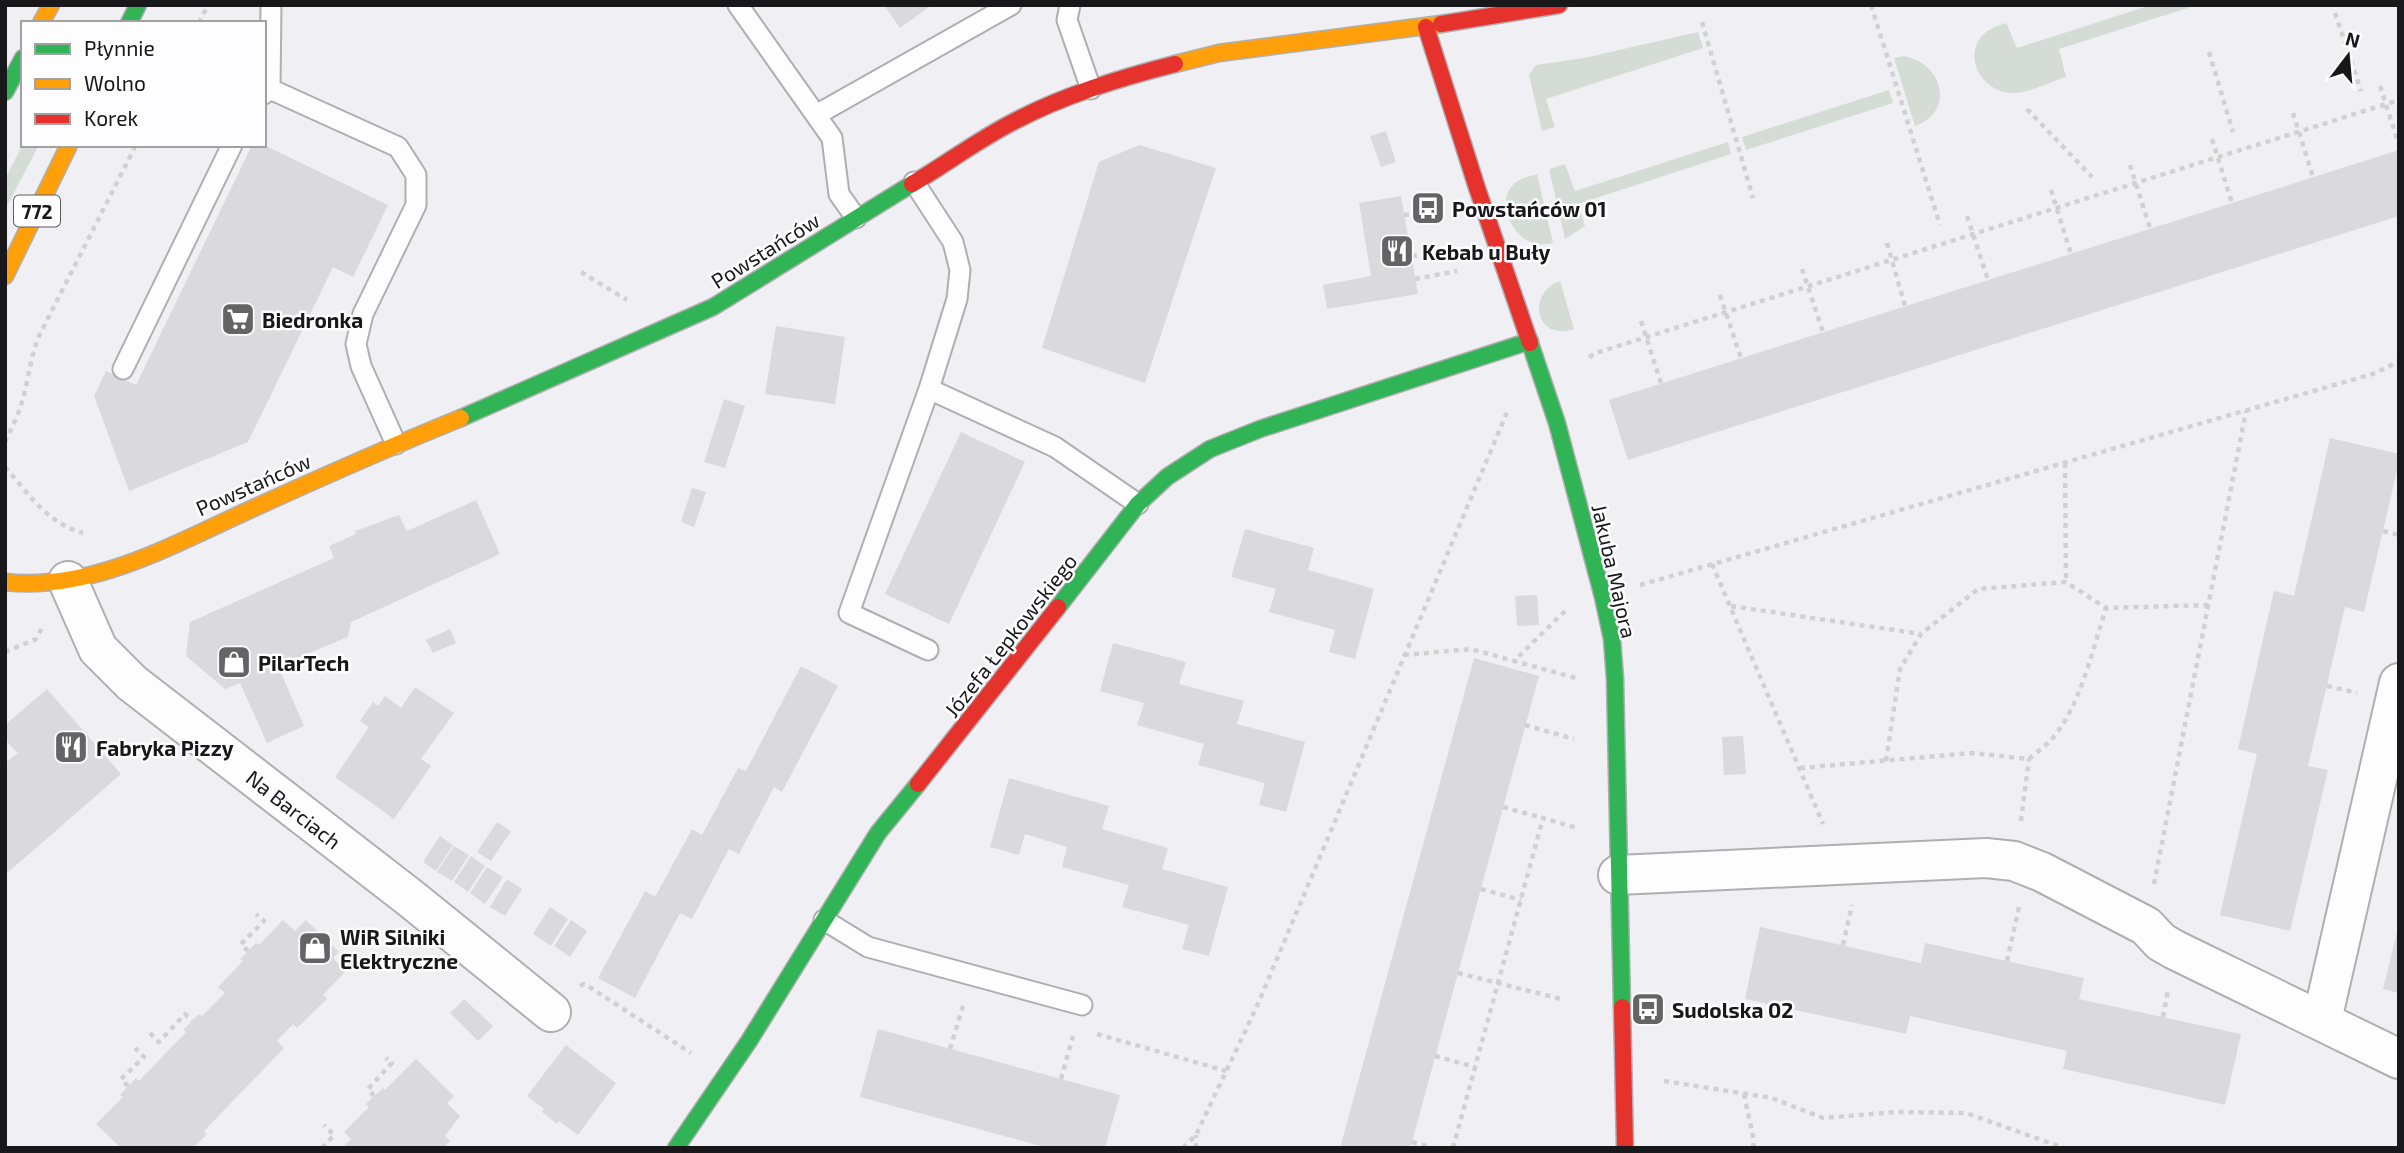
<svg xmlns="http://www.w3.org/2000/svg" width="2404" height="1153" viewBox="0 0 2404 1153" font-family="'Exo 2',sans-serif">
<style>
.green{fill:#d4dcd5}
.building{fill:#dad9dd}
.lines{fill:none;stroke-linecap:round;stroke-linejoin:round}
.lane-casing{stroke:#afaeb1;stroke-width:23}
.street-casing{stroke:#afaeb1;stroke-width:42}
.fast-casing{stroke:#afaeb1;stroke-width:19}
.slow-casing{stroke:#afaeb1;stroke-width:19}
.jam-casing{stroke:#afaeb1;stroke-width:19}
.path{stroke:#d1d1d1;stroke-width:4.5;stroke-dasharray:5 5;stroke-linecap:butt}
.lane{stroke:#fdfdfd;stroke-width:19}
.street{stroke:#fdfdfd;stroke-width:38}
.fast{stroke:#30b455;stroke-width:16}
.slow{stroke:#ff9f0a;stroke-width:16}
.jam{stroke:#e5322d;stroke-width:16}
.labels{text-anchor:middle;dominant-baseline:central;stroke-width:5;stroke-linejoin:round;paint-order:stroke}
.shield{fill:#fdfcfe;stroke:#5d5c5e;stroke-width:2}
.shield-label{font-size:19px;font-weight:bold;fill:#18171a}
.poi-label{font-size:21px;font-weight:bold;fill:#18171a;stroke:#fdfcfe;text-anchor:start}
.street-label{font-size:21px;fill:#18171a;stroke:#fdfcfe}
</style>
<rect width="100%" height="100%" fill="#f0f0f4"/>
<!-- green -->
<path class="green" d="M2151,5h46l-138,44 7,28c-16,5 -36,16 -52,16 -26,1 -50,-28 -35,-53 6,-10 17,-14 27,-17l11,25z
M1698,32l5,16 -157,51 9,28 -13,4 -13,-56 7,-10 48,-7z
M1904,56c40,8 51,56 11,70l-21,-68z
M1889,90l4,13 -147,47 -4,-13z
M1728,142l3,12 -153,50 7,22 -20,13 -16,-70 16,-5 10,27z
M23,144l16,1 -34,65v-31z
M1537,174l16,69c-10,2 -19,2 -27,-3 -16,-10 -28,-39 -14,-54 5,-7 16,-9 25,-12z
M1560,281l14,48c-40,13 -47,-37 -14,-48z"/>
<!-- building -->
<path class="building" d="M884,5h48l-32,23z
M1386,131l10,31 -15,5 -11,-31z
M252,145h12l124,60 -35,72 -20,-10 -85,175 -119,49 -35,-95 12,-25 30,14z
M1139,145l77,23 -71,215 -103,-35 57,-186z
M2399,150v66l-771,244 -19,-60z
M1401,196l17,98 -91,15 -4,-24 48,-9 -12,-73z
M776,326l69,11 -10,67 -70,-10z
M724,399l21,7 -20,62 -21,-6z
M961,432l64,30 -76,162 -64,-30z
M2330,438l69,16v8l-35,150 -19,-5 -37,159 20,4 -38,161 -70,-16 37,-161 -19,-5 36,-158 20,5z
M692,488l14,4 -12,35 -13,-5z
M476,500l24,54 -149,68 -3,15 -70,29 26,60 -37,17 -27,-60 -15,6 -39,-33 4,-34 144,-64 -5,-12 27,-12 -1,-3 44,-16 8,16z
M1245,529l69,19 -6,22 66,19 -19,70 -26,-7 6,-22 -66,-18 7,-23 -45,-12z
M1537,595l2,30 -22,1 -2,-30z
M450,629l6,14 -23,10 -7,-13z
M1113,643l73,19 -7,22 65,17 -7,23 68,18 -19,70 -27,-7 6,-22 -67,-18 6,-21 -67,-19 7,-22 -44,-12z
M1474,658l65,18 -127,466 -2,6h-70z
M801,666l37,20 -56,106 -8,-5 -35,67 -10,-5 -37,70 -12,-6 -45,85 -37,-20 47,-87 10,6 37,-68 10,6 36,-67 8,3z
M415,687l39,26 -33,46 10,7 -37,53 -59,-42 34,-50 -9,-6 13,-19 5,4 7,-10 16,12z
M47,689l74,85 -116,101v-112l13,-10 -13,-13v-15z
M1743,736l3,38 -22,1 -2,-38z
M1009,778l100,28 -7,23 66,19 -6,21 66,18 -19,69 -27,-7 7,-24 -67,-18 7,-22 -67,-18 5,-20 -42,-13 -6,21 -29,-8z
M497,822l14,9 -20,30 -14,-9z
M440,836l13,9 -17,26 -13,-9z
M454,846l15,9 -17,26 -15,-9z
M471,856l14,10 -17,26 -14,-10z
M487,867l16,10 -18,27 -15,-11z
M507,879l15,10 -17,27 -15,-9z
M550,907l18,12 -17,27 -18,-12z
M283,920l12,11 11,-11 33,32 -6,6 13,13 -23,24 4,4 -30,29 -4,-4 -16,17 7,7 -80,83 3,3 -14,14h-72l-25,-24 27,-27 -3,-2 8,-9 8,-8 3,3 47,-49 -3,-2 16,-16 3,2 23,-23 -7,-6 25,-26 -3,-2 16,-16 3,2z
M571,920l16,11 -17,26 -16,-11z
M1760,927l161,36 4,-20 159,35 -5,21 162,35 -16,71 -162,-36 4,-18 -157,-35 -4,18 -161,-35z
M2398,928h1v65l-16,-4z
M464,999l29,27 -15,15 -28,-28z
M878,1029l242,66 -15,53h-57l-188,-51z
M566,1045l50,38 -38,52 -19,-14 -2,3 -15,-12 2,-3 -17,-13z
M416,1059l38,37 -7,7 13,13 -15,20 5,5 -7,7h-101l9,-9 -7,-7 25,-25 -3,-3 17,-16 2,2z"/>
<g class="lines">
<!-- lane casing -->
<g class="lane-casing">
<path id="lane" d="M738,5l94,133 7,56 17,24
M1070,5l-3,15 24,69
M270,89l1,-84
M264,94l6,-5 128,58 18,28v30l-53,109 -7,30 5,22 35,78
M816,115l195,-110
M914,182l39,60 7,28 -3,29 -28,90 -80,224 79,37
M123,369l109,-224
M929,389l126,58 83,57
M824,920l44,27 214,58"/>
</g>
<!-- street casing -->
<g class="street-casing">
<path id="street" d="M68,581l30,68 34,34 277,214 142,115
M1618,875l368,-17 28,3 28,11 104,54 15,16 14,8 224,109
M2322,1020l77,-337"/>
</g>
<!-- fast casing -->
<g class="fast-casing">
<path id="fast" d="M129,23l9,-18
M5,92l18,-34
M1530,343l27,80 46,174 9,42 3,40 7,328
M461,418l252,-111 199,-123
M1058,607l80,-103 29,-27 43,-28 50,-20 270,-88
M676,1148l73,-107 129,-208 40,-49"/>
</g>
<!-- slow casing -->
<g class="slow-casing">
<path id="slow" d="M41,23l10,-18
M1175,64l44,-11 222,-29
M5,276l64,-131
M5,582c89,10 172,-40 251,-75 68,-31 136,-61 205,-89"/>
</g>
<!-- jam casing -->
<g class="jam-casing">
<path id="jam" d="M1441,24l118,-19
M1426,27l51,161 53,155
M912,184c34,-20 66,-44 101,-62 51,-27 107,-44 162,-58
M918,784l140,-177
M1622,1007l3,141"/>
</g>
<!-- path -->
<path class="path" d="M1871,5l69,220
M2335,13l26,78
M1702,22l51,176
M199,23l9,-18
M2209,52l24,80
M2380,86l19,59
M2027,109l65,68
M2293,113l20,64
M2212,139l20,64
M2130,165l20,63
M2051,190l20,64
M1404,215l32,-4
M1967,216l21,64
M1887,243l18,63
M1412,256l37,-4
M1802,269l21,63
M581,272l46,28
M1415,279l42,-8
M1720,295l21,63
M1641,321l20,62
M1589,357l7,-4 803,-253
M5,442c7,-15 15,-30 19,-47 5,-20 7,-39 15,-59l97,-191
M2065,463l1,119
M5,467c23,26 43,57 78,66
M2383,531l16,4
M1712,564l111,260
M1640,585l736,-212 23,-12
M1731,606l190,28
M1565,611l-51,50 62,17
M5,652l31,-13 6,-11
M1404,655l67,-6 43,12
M2327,686l30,7
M1525,725l49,14
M1886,761l14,-92 21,-35 57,-45 88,-7 40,26 102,-3
M1800,768l172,-15 57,6c7,-6 15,-12 21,-18 30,-32 43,-93 56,-133
M1503,807l40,11
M2021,821l8,-62
M2154,884l92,-473
M1481,889l40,11
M1843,945l9,-40
M248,951l-7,-7 23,-23 -8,-7
M2007,961l12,-54
M1458,973l103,26
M580,986l4,-2 7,4 100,65
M2163,1017l5,-27
M150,1033l9,9 26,-28 7,7
M1097,1034l129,37
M950,1049l13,-43
M1435,1056l40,11
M1061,1079l12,-43
M1664,1081l108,17 51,20 73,-6 70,1 98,35
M128,1086l-7,-7 23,-22 -9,-9
M1744,1094l10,47 -1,7
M374,1096l-6,-7 24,-26 -6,-5
M1412,1142l21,6
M322,1148l12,-13 -10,-10
M1183,1148l13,-13 62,-131 250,-594
M1196,1148v-13
M1453,1148l90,-330 34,10"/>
<!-- lane -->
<use href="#lane" class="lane"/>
<!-- street -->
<use href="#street" class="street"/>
<!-- fast -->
<use href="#fast" class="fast"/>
<!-- slow -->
<use href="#slow" class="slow"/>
<!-- jam -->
<use href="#jam" class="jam"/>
</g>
<!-- icons -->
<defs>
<g id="bus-square" transform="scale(1.75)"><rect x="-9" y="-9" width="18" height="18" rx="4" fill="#646366" stroke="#fdfcfe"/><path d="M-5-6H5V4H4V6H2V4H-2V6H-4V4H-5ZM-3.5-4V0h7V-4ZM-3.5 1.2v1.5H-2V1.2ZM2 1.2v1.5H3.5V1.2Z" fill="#fff"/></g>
<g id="restaurant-square" transform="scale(1.75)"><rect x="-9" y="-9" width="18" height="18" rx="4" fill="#646366" stroke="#fdfcfe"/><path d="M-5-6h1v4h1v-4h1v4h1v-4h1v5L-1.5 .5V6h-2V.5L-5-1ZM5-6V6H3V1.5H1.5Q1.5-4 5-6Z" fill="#fff"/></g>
<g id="supermarket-square" transform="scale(1.75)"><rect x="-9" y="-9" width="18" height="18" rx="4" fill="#646366" stroke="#fdfcfe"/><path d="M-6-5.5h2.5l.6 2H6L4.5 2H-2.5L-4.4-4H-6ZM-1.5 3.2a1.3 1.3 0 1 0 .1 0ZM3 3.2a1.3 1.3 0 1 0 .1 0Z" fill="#fff"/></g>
<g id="shop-square" transform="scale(1.75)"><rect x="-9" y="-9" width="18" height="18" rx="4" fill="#646366" stroke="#fdfcfe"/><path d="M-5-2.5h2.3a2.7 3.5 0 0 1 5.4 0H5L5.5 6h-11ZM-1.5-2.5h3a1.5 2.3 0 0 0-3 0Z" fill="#fff"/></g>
</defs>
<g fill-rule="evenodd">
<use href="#bus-square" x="1428" y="208"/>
<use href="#restaurant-square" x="1397" y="251"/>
<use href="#supermarket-square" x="238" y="319"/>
<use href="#shop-square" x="234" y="662"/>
<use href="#restaurant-square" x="71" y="747"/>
<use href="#shop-square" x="315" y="948"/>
<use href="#bus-square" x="1648" y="1009"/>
</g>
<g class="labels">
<!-- shield labels -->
<rect class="shield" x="14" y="195.5" width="46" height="31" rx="5"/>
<g class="shield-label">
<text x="37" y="211">772</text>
</g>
<!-- poi labels -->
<g class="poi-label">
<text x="1452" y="208">Powstańców 01</text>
<text x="1422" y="251">Kebab u Buły</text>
<text x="262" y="319">Biedronka</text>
<text x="258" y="662">PilarTech</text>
<text x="96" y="747">Fabryka Pizzy</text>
<text x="340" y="936">WiR Silniki<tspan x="340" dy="24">Elektryczne</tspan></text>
<text x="1672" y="1009">Sudolska 02</text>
</g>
<!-- street labels -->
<g class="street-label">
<text transform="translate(765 250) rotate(-32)">Powstańców</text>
<text transform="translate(253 484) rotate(-24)">Powstańców</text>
<text transform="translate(1615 571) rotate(77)">Jakuba Majora</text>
<text transform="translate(1010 635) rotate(-52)">Józefa Łepkowskiego</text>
<text transform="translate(294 809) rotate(38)">Na Barciach</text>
</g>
</g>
<!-- border -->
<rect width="2404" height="1153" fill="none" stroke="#18171a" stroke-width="14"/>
<!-- legend -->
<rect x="21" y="21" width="245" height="126" fill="#fdfcfe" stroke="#a1a0a3" stroke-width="2"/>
<rect x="35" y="44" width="35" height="10" fill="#30b455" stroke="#a1a0a3" stroke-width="2"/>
<text x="84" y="56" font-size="21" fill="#18171a">Płynnie</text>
<rect x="35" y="79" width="35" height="10" fill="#ff9f0a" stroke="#a1a0a3" stroke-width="2"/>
<text x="84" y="91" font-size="21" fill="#18171a">Wolno</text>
<rect x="35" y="114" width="35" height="10" fill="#e5322d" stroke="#a1a0a3" stroke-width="2"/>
<text x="84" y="126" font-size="21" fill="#18171a">Korek</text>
<!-- north arrow -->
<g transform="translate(2348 56) rotate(16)" stroke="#fdfcfe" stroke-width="5" paint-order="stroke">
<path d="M0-5L12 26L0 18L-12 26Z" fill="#18171a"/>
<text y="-10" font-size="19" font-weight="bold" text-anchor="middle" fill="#18171a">N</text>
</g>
</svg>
